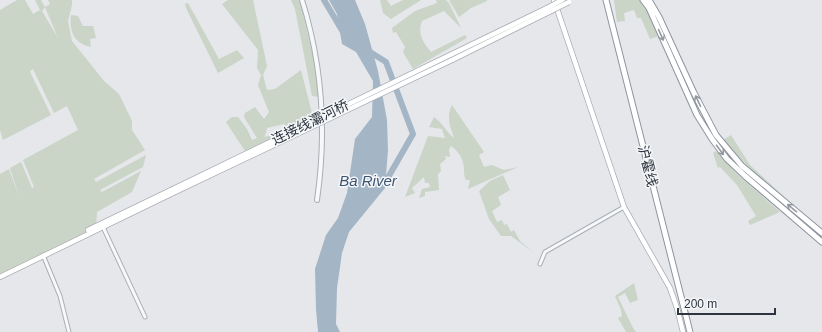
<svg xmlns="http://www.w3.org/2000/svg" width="822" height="332" viewBox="0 0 822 332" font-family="Helvetica,'Noto Sans SC',sans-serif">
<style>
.green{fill:#cad4c7}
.water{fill:#a4b5c6}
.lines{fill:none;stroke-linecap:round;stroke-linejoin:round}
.river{stroke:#a4b5c6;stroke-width:6}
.minor-casing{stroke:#aaaeb5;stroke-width:5}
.tertiary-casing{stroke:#aaaeb5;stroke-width:6}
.secondary-casing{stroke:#aaaeb5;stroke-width:6}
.trunk-casing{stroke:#8d95a0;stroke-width:7}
.minor{stroke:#f7f8f9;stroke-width:3}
.tertiary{stroke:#f7f8f9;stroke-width:4}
.secondary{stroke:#fff;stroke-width:4.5}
.trunk{stroke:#fff;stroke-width:5}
.secondary-bridge-casing{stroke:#aaaeb5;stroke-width:6;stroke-linecap:butt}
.secondary-bridge{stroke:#fff;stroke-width:4.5}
.oneway{stroke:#969aa0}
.labels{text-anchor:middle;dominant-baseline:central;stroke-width:3;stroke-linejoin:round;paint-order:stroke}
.street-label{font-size:14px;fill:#2e3541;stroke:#f4f6f8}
.water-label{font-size:15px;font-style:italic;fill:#3c5571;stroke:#f4f6f8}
</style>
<rect width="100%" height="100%" fill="#e5e7eb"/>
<!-- green -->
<path class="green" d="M17,0h8l8,14 7,-4 -5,-10h6l4,7 -3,4 16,27 -13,-31 5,-3 -2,-4h24v5l-4,16 4,20 32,40 15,13 13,27v9l13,20 -51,29 2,3 50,-27 -3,12 -43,23 2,2 39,-21 -9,21 -35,20 -1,15 -96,47v-100l9,-5 11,30 -10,-31 11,-6 11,26 2,-1 -11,-27 55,-30 -11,-24 -13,7 -21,-44 -3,2 1,3 20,41 -48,25 -3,-10v-120z
M228,0h25l14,66 -4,9 4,15 8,-1 26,-19 12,47 -26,13 -3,-6 -17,4 -2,8 -2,1 6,-1 3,2 -27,13 -19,-29 6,-5h6l9,12 5,11 5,-2 -13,-21 1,-4 10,-6 9,12 5,-7 -11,-27 3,-10 -4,-7 1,-18 -36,-46z
M291,0h8l2,5 16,69 2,23 -7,-1 -17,-87z
M380,0h7l4,6 12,-6h18l-30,19 -8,-6z
M436,0h10l3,3 12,25 -17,-17 -22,10c-5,13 1,21 9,31l34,-17 2,3 -54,31 -10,-17 2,-5 -9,-15 -3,1 -1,-5 23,-17 22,-8z
M449,0h38v1l-16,7 -12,9z
M614,0h26l2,1 17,35 -9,3 -9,-21h-4l-3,-8 -10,3 1,8 -8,1z
M188,3l31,56 18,-9 7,8 -26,15 -32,-65 -1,-4z
M71,15l7,1 5,10h10l3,12 -6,1 1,8c-17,-3 -22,-16 -20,-32z
M452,105l32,47 -5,3 5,12 8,-2 12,5 14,-3 -50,22 2,-9h-4c-2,-4 -2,-7 -2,-12 -1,-10 -5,-16 -13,-22l-2,4 1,7 -5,-1 1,3 -6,5 1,7 -3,3 1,16 -14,2v4l-6,2 3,-9 8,-2 -1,-4h-4l-1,-6 -12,11 3,5 -10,4 23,-61 17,2 -3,-9 -13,-2 5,-10c9,6 12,15 20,21 -4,-12 -8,-21 -2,-33z
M731,135l19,30 43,40 -34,-27 -36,-38z
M716,151l20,22 44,39 -30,13 -2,-4 8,-5 -19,-31 -17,-18 -2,1 -5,-15z
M503,175l7,15 -12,7 3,8 -9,6 5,11 5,-2 2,5 3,-1 4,8 3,-2 6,11 13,11 -22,-16h-10l-12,-17 -10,-28 11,-10z
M634,283l4,17 -8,3 -5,-10 -7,4 15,31 3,4h-10l-8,-14 4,-2 -1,-6 -6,-14z"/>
<!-- water -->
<path class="water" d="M329,0h26l10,24 13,47 9,49 1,30 -3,38 -36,44 -7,21 -5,35 -1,36 4,8h-22l-2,-23 -1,-40 11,-34 12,-17 9,-25 8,-54 17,-22 1,-36 -17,-29 -14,-8 -5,-30z"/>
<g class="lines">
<!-- river -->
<path class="river" d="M324,0l19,32
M367,50l19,12 27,72 -27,47 -5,5"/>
<!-- minor casing -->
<g class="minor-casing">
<path id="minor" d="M103,227l42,90
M43,255l17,41 9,36
M540,264l5,-12 79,-45"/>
</g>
<!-- tertiary casing -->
<g class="tertiary-casing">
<path id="tertiary" d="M302,0c21,67 25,131 15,200"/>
</g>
<!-- secondary casing -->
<g class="secondary-casing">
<path id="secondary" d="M554,0l70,207 46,81 7,20 6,24
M450,55l97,-47
M452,60l97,-48
M88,230l83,-40
M0,277l173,-84"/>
</g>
<!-- trunk casing -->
<g class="trunk-casing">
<path id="trunk" d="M606,0l84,332
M643,0l6,8 48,107 15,24 15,20 18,17 77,66
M649,0l10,17 35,76 22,42 26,31 80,67"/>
</g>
<!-- minor -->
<use href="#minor" class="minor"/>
<!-- tertiary -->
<use href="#tertiary" class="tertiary"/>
<!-- secondary -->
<use href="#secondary" class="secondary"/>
<!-- trunk -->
<use href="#trunk" class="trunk"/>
<!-- secondary-bridge casing -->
<g class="secondary-bridge-casing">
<path id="secondary-bridge" d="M547,8l15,-8
M549,12l20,-10
M171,190l279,-135
M173,193l279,-133"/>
</g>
<!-- secondary-bridge -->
<use href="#secondary-bridge" class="secondary-bridge"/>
</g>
<!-- one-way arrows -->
<defs><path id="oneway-shaft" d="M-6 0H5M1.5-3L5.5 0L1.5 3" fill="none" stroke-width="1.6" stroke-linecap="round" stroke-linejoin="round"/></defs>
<g class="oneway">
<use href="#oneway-shaft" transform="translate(661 35) rotate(66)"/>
<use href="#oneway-shaft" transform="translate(698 101) rotate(-116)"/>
<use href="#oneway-shaft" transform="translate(720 150) rotate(53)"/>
<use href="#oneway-shaft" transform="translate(792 208) rotate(-141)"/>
</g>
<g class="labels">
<!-- street labels -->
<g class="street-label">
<text transform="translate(310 122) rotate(-26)">连接线灞河桥</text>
<text transform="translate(648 166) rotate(76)">沪霍线</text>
</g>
<!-- water labels -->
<g class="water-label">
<text x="368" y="180">Ba River</text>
</g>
</g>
<!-- scale -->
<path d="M678 308v6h97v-6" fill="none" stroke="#2e3541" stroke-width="2"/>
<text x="684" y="308" font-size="12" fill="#2e3541" stroke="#f4f6f8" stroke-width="3" paint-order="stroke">200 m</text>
</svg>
